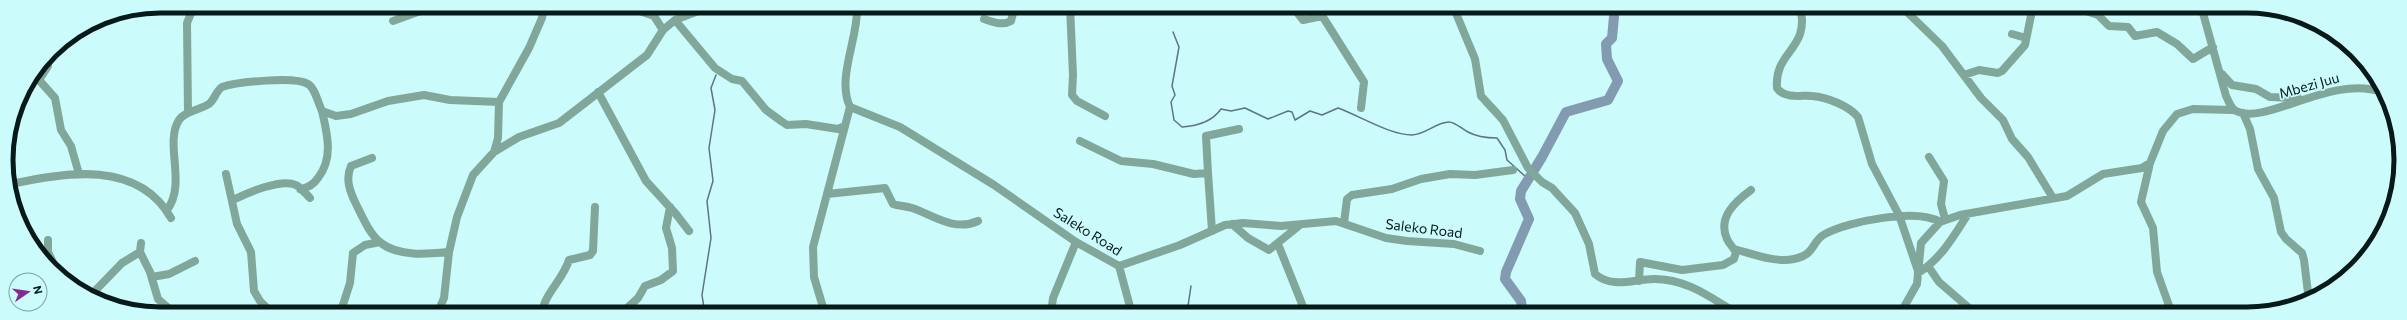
<svg xmlns="http://www.w3.org/2000/svg" width="2407" height="320" viewBox="0 0 2407 320" font-family="Commissioner,sans-serif">
<style>
.lines{fill:none;stroke-linecap:round;stroke-linejoin:round}
.stream{stroke:#5e7483;stroke-width:1.5}
.river{stroke:#839bb1;stroke-width:10}
.minor{stroke:#80a799;stroke-width:8}
.labels{text-anchor:middle;dominant-baseline:central;stroke-width:3.5;stroke-linejoin:round;paint-order:stroke}
.street-label{font-size:14px;fill:#071919;stroke:#ccfbfc}
.rim{fill:none;stroke:#071919;stroke-width:5}
</style>
<rect width="100%" height="100%" fill="#ccfbfc"/>
<g class="lines">
<!-- stream -->
<path class="stream" d="M1173,32l6,15 -7,39 3,9 -4,7 3,18 8,7c15,-1 30,-5 39,-18l10,2 14,-3 23,11 20,-8 4,1 3,8 15,-9 12,4 16,-7c22,8 52,27 74,27 15,-1 24,-13 37,-13 6,0 13,7 19,10 9,5 19,6 29,6l8,12 2,10 20,18
M1191,286l-3,20 5,8
M705,314l-3,-19 9,-57 -4,-37 6,-20 -4,-33 6,-38 -4,-22 5,-13"/>
<!-- river -->
<path class="river" d="M1523,314l-2,-13 -16,-22 1,-7 23,-53 -9,-20 1,-8 21,-34 24,-45 42,-12 10,-19 -11,-22 -1,-15 6,-6 3,-32"/>
<!-- minor -->
<path class="minor" d="M625,6l29,10 9,14
M857,6c2,31 -21,72 -7,101l50,20 94,58 82,57 43,24 61,-21 45,-20 18,-2 38,3 55,-5 50,17 21,3 47,3 26,7
M1070,6l3,69 -1,20 5,6 28,15
M1316,6l48,76 -3,26
M1453,6l22,53 6,37 22,24 25,48 14,14 10,6 23,25 14,31 6,30c18,15 38,5 59,5 34,0 57,19 84,35
M1800,6c11,44 -26,44 -23,82 7,11 24,7 35,8 15,1 37,10 46,21l14,47 27,51 19,56
M1905,6l1,5 36,35 39,52 22,22 9,19 16,18 25,41
M2201,6l25,90c3,5 4,12 10,15 30,15 95,-37 146,-19
M2032,8l13,-2 38,4 15,5 11,11 19,1 7,9 22,-4 20,12 16,15 20,-12
M1296,11l7,9 19,-4
M648,13l5,-7
M984,19c9,3 18,7 27,2l4,-15
M675,20l40,48 17,11 10,2 24,29 15,11 6,4 19,-1 32,5 7,-3
M393,21l41,-15
M2012,34l14,4
M45,61l3,5 -9,14 16,18 6,32 10,16 8,28
M2222,74l10,11 24,4 14,8 28,1
M1964,75l15,-5 19,3 4,-2 23,-26 8,-39
M598,92l48,89 30,33 13,17
M188,113l-1,-90 7,-17
M2243,113l7,16 8,40 16,29 7,34 5,7 16,14 2,7 5,41
M1080,141l41,20 32,3 41,10 14,-1 4,58
M494,152l25,-15 40,-14 88,-68 16,-25 12,-10 36,-14
M1929,157l15,24 -3,23 4,15
M372,158l-21,8c-6,13 -1,26 5,38 6,12 14,31 25,39 18,14 47,11 68,9
M1208,173l-2,-37 33,-7
M226,174l11,50 14,28 3,39 6,10 13,13
M11,184c55,-12 127,-24 160,34
M300,189c8,-1 14,-5 18,-11 16,-20 9,-45 4,-67
M827,194l58,-6 8,16c6,2 12,2 19,4 21,7 42,24 66,13
M233,200c14,-7 48,-22 63,-15 5,3 10,9 14,13
M167,210c20,-26 -3,-67 12,-90 6,-9 21,-10 30,-16 6,-5 7,-13 13,-17 15,-5 73,-11 86,-3 7,4 10,19 14,27l14,5 15,-2 37,-13 36,-6 26,5 49,2
M1344,223l3,-24 5,-4 40,-6 29,-10 29,-5 25,1 38,-5
M1232,224l16,14 21,12 31,-25
M48,240v12l9,19
M141,243l-1,9 10,20 8,27 17,15
M1278,244l28,70
M1734,249c19,5 41,14 60,10 23,-5 17,-18 31,-25 24,-13 92,-26 115,-12
M1119,266l13,48
M1928,266l11,16 37,32
M1918,273c23,-14 36,-37 50,-59
M152,277l17,-3 26,-13
M1639,281l1,-19 42,8 41,-5 11,-6 2,-7c-3,-5 -7,-8 -9,-13 -10,-22 9,-38 24,-49
M90,296l32,-33 18,-11
M340,314l10,-31 3,-30 12,-8 15,-3
M437,314l7,-16 5,-46 8,-35 16,-42 21,-23 4,-14 1,-36 30,-54 13,-30 2,-12
M542,314c1,-19 21,-34 27,-54l21,-5 3,-4 2,-44
M625,314v-4l13,-12 7,-12 16,-6 12,-9 -1,-23 -6,-20 4,-21
M814,314l11,-2
M825,314l-11,-37 -1,-30 37,-140
M1051,314l2,-16 23,-56
M1900,314l17,-30 4,-41 19,-21 20,-7 107,-19 36,-22 39,-6 8,-5
M2172,314l-15,-42 -4,-44 -12,-26 9,-39 13,-32 14,-17 16,-5 40,1"/>
</g>
<g class="labels">
<!-- street labels -->
<g class="street-label">
<text transform="translate(2309 85) rotate(-16)">Mbezi Juu</text>
<text transform="translate(1424 228) rotate(7)">Saleko Road</text>
<text transform="translate(1088 231) rotate(32)">Saleko Road</text>
</g>
</g>
<!-- crop -->
<path d="M0 0H2407V320H0ZM160 13H2247A147 147 0 0 1 2394 160V160A147 147 0 0 1 2247 307H160A147 147 0 0 1 13 160V160A147 147 0 0 1 160 13Z" fill="#ccfbfc" fill-rule="evenodd"/>
<path class="rim" d="M160 13H2247A147 147 0 0 1 2394 160V160A147 147 0 0 1 2247 307H160A147 147 0 0 1 13 160V160A147 147 0 0 1 160 13Z"/>
<!-- north arrow -->
<g transform="translate(28 292) rotate(77)"><circle r="19" fill="#ccfbfc" stroke="#7da1a1"/>
<path d="M0-3L7 15L0 10L-7 15Z" fill="#852994"/>
<text y="-6" font-size="11" font-weight="bold" text-anchor="middle" fill="#071919">N</text>
</g>
</svg>
